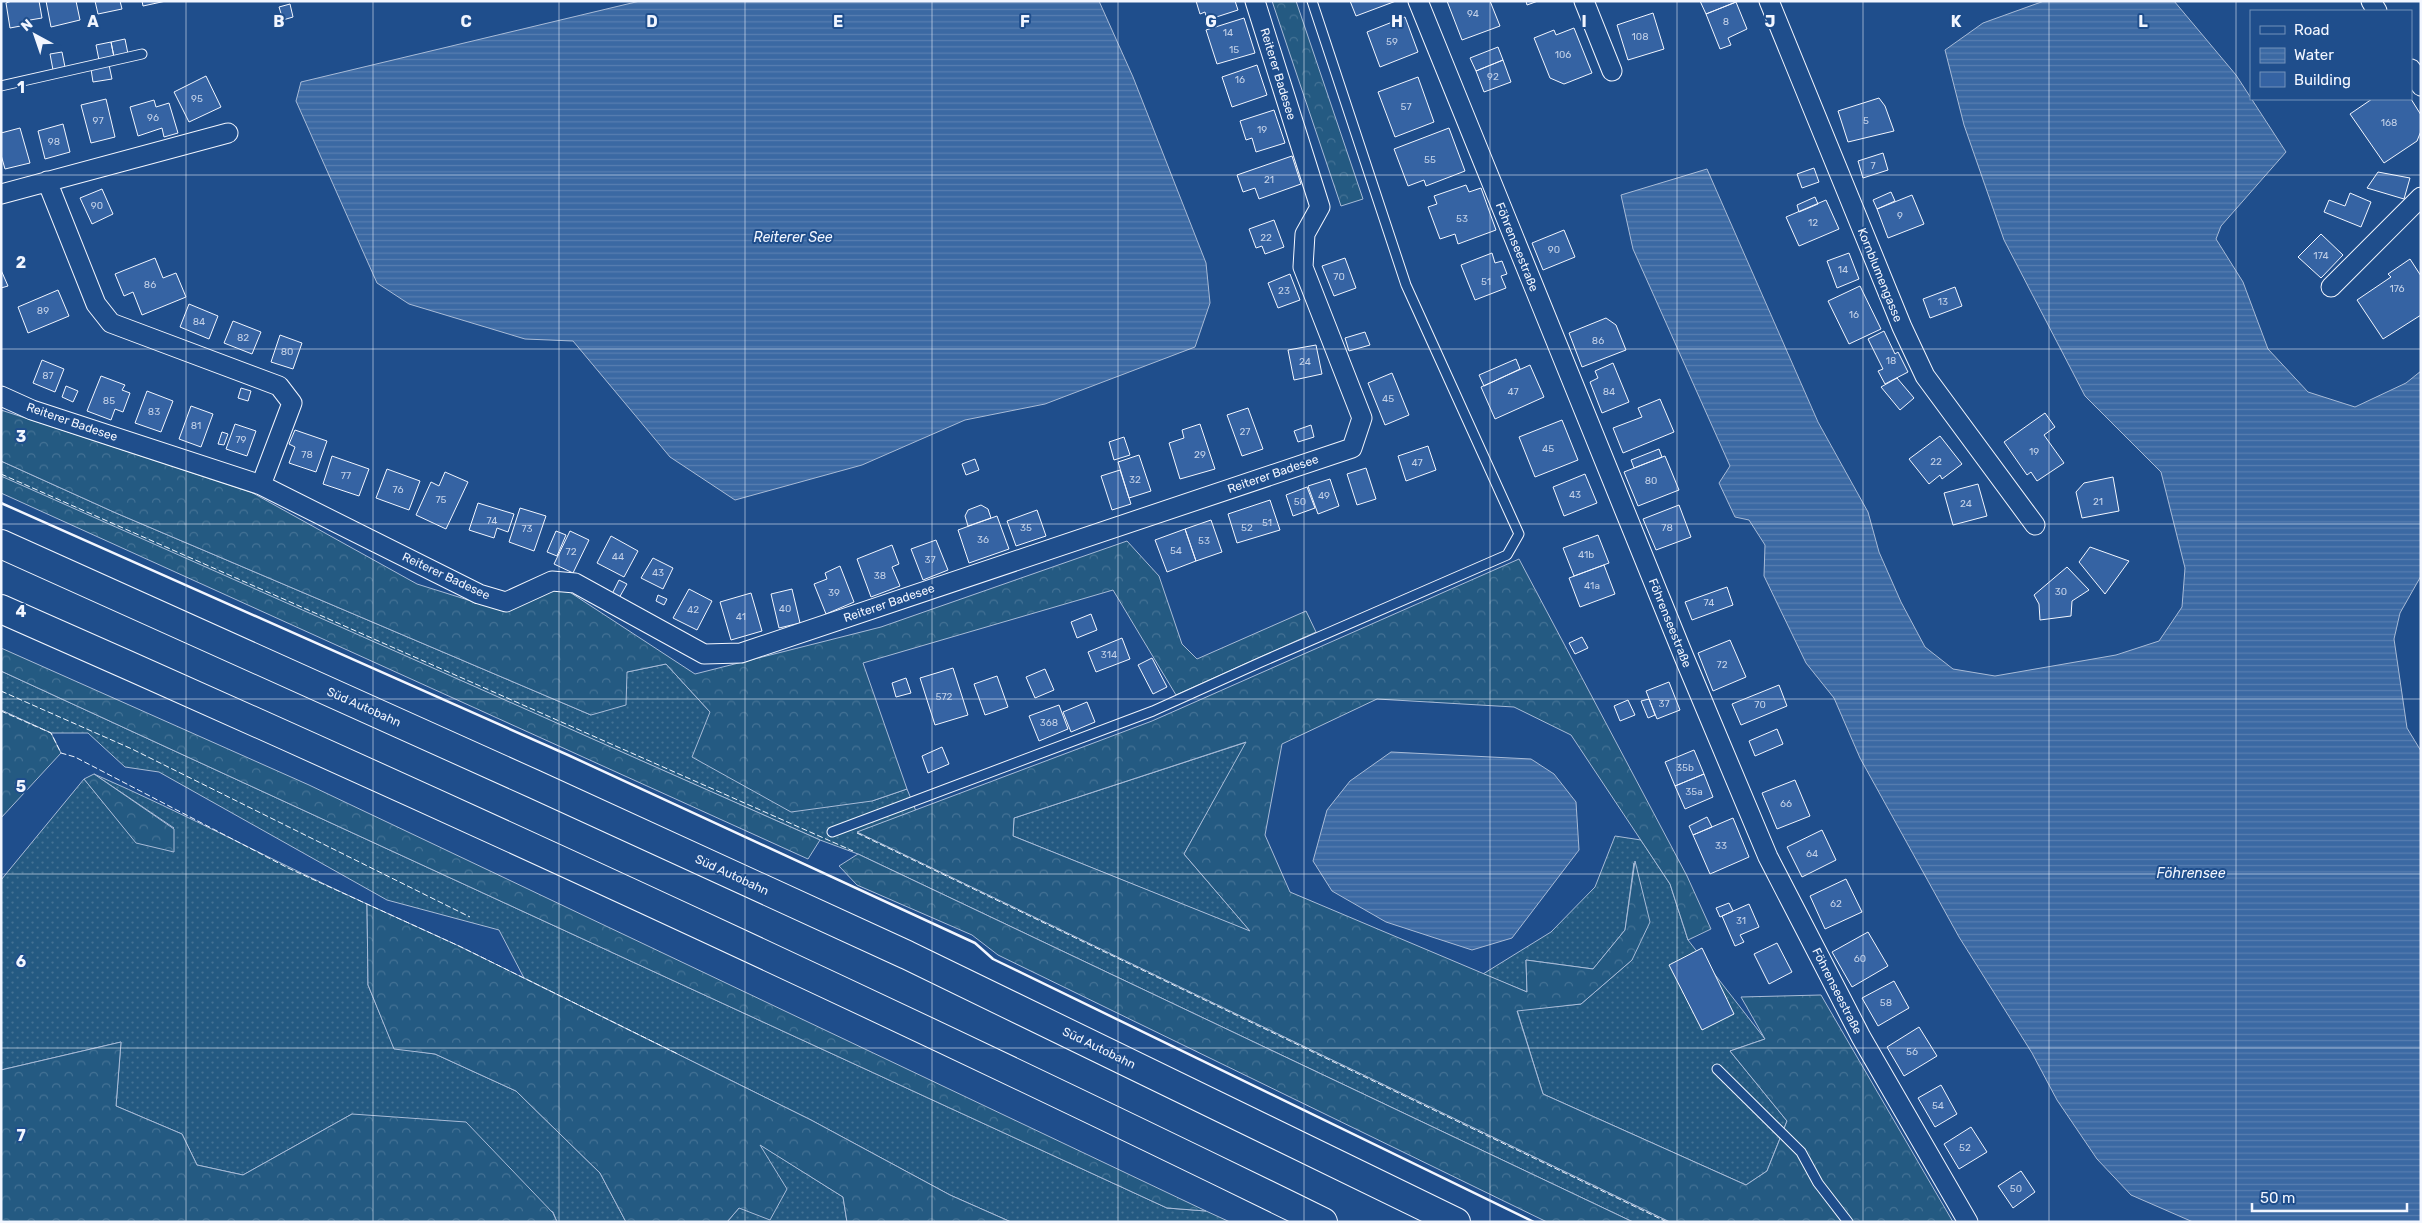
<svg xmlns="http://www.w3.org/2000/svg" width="2422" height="1223" viewBox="0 0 2422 1223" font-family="Rubik,sans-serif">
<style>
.grass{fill:url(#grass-dots);stroke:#a8bbd7}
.forest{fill:url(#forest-crowns);stroke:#a8bbd7;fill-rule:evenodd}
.water{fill:url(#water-rules);stroke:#a8bbd7}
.building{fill:#3563a3;stroke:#f2f6ff}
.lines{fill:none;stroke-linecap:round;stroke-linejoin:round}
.service-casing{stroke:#f2f6ff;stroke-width:11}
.minor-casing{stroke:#f2f6ff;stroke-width:21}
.motorway-casing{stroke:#f2f6ff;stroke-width:30}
.service{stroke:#1f4e8c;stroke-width:9}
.minor{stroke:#1f4e8c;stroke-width:19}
.motorway{stroke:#1f4e8c;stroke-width:28}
.fence{stroke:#f2f6ff;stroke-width:1;stroke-dasharray:6 2.5;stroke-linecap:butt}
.wall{stroke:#f2f6ff;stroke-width:2.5}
.grid{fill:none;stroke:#f2f6ff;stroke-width:1;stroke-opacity:0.55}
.labels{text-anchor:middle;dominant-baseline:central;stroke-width:4;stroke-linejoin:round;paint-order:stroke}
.number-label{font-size:10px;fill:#c3d1e8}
.street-label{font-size:12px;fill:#f2f6ff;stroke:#1f4e8c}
.water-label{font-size:14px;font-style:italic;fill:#f2f6ff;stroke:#1f4e8c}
.grid-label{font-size:16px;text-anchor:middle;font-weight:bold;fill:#f2f6ff;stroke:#1f4e8c;stroke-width:4;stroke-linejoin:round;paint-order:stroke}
</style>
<defs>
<pattern id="grass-dots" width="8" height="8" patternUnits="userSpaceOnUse" patternTransform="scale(1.25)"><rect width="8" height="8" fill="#245a82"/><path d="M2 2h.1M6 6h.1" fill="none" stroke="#447295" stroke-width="1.8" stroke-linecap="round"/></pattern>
<pattern id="forest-crowns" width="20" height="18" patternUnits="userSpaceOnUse" patternTransform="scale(1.25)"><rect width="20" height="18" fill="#245a82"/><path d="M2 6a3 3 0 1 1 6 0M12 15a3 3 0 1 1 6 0" fill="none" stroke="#447295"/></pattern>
<pattern id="water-rules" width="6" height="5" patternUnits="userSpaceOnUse" patternTransform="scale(1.25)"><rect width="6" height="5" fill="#3b69a3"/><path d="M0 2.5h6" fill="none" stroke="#587fb1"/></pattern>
</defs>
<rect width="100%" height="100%" fill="#1f4e8c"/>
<!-- grass -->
<path class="grass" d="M1,461l115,52 475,202 36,-43 39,-8 44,48 162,89 35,-12 9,22 -58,21 812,390h-37l-775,-368 -38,-14 -819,-363z
M1,671l1166,537 39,3 24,11h-219l-61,-27 -139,-75 -287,-142 -25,-48 -112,-30 -228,-128 -34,-5 -37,-34h-37l-50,-23z
M1247,742l-63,112 67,78 -238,-96 1,-18z
M94,774c92,40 181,88 273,130l1,81 26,63 41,6 81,37 84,82 26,49h-69l-4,-10 -201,-98 -109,61 -46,-10 -15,-31 -66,-28 5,-64 -120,28v-190l83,-101 52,63 38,-14z
M1615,836l26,4 29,44 18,56 77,99 -35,12 57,70 -20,50 -21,14 -203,-91 -26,-84 64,-6 51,-44 2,-97 -9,67 -32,39 -67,-9 1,32 -44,-18 68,-42 44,-45z
M759,1144l84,53 4,25h-120l12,-14z"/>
<!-- forest -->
<path class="forest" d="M1272,1h24l67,198 -22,7z
M1,410l250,82 166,92 83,26 49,-22 19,3 127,83 186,-47 246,-86 32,35 23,68 15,15 109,-48 10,21 -140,63 -63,-105 -250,73 44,126 -35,12 -81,11 -99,-55 18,-45 -44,-48 -39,8 -1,33 -35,10 -475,-202 -115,-52z
M1,476l819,364 -12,19 -807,-366z
M1519,559l168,317 24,53 -23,11 -18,-56 -99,-149 -57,-28 -137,-8 -95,45 -17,91 25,57 237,100 -1,-32 67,9 32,-39 10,-69 15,61 -18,38 -51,44 -64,7 26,83 203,91 21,-14 20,-50 -57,-70 35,-12 -24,-42 80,-2 132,227h-283l-813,-390 295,-111zM1246,742l-62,112 66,77 -237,-95 1,-18z
M1,648l308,137 897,426 -39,-3 -1166,-537z
M1,710l50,23 10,20 -60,65z
M94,774l80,55v23l-38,-9 -52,-64z
M858,854l775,368h-86l-549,-267 -26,-20 -115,-50 -18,-19z
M367,904l92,42 352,174 139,75 61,27h-164l-4,-25 -83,-52 27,44 -17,31 -31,-12 -12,14h-101l-26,-49 -84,-82 -81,-37 -41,-5 -26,-64z
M121,1042l-5,64 66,28 15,31 46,10 109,-61 114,8 87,91 4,9h-556v-152z"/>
<!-- water -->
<path class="water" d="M640,1h459l34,76 73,186 4,40 -15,44 -150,57 -80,16 -103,45 -127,35 -65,-43 -97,-116 -48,-2 -116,-35 -32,-21 -81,-182 5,-19z
M2044,1h130l62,74 50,77 -65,74 -5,13 27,43 25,67 40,43 47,15 51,-24 15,-12v205l-21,37 -6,26 13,89 14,23v471h-228l-62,-27 -34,-36 -40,-59 -25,-47 -73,-116 -99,-179 -26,-60 -28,-35 -42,-87 1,-31 -16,-25 -14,-3 -16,-34 11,-17 -97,-217 -12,-54 86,-26 111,253 50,90 11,40 22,50 24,45 28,22 42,7 121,-21 43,-14 23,-34 3,-39 -24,-96 -76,-76 -81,-156 -40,-115 -19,-75 38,-27z
M1391,752l140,7 23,15 22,28 3,48 -67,88 -40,12 -86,-28 -54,-31 -19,-30 14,-51 23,-29z"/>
<!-- building -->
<path class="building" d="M12,1h27l3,17 -12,2 1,4 -21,4 -4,-25z
M46,1h30l4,19 -29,7z
M95,1h25l2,8 -24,5z
M142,1h24l-23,5z
M1196,1h39l3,9 -31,10 -2,-8 -5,2z
M1350,1h46l-40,15z
M1447,1h43l10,25 -38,14z
M1526,1h12l-11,4z
M1700,1h35l1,1 -30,12z
M1736,2l11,27 -19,9 3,7 -11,4 -14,-35z
M290,4l3,13 -10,3 -4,-13z
M1653,13l11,36 -36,11 -11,-35z
M1405,17l13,35 -38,15 -13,-35z
M1244,18l11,35 -38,11 -11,-34z
M1574,28l18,45 -28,11 -14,-6 -16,-40 20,-8 2,5z
M125,39l3,15 -14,3 -3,-15z
M111,42l3,15 -15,3 -3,-15z
M1498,47l5,13 -27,11 -6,-13z
M62,52l3,15 -12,3 -3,-16z
M1503,60l8,22 -27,10 -8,-21z
M109,65l3,14 -19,3 -2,-13z
M1257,65l10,30 -35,12 -10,-30z
M206,76l15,31 -32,15 -15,-30z
M1418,77l16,45 -39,15 -17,-45z
M1879,98l6,8 9,25 -46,11 -10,-31z
M106,99l9,38 -24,6 -10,-38z
M2372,99h39l10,16v16l-4,10 -33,22 -34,-49z
M154,100l2,7 13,-4 9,30 -14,4 -2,-9 -24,8 -8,-29z
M1274,110l11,33 -29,9 -4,-14 -6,2 -6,-19z
M63,124l7,28 -25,7 -7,-28z
M20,128l10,35 -25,6 -4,-14v-22z
M1449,128l16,43 -39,15 -2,-6 -16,6 -14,-37z
M1883,153l5,17 -25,8 -5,-17z
M1292,156l9,28 -42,15 -4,-11 -12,4 -6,-17z
M1814,168l5,14 -17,6 -5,-14z
M2378,172l32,6 -6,21 -37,-11z
M1466,185l3,7 12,-4 15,42 -38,14 -3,-10 -15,5 -12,-32 9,-3 -3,-8z
M102,189l11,25 -21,10 -12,-26z
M1891,192l4,9 -18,8 -4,-9z
M2350,193l21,9 -10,25 -37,-15 5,-12 16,6z
M1912,195l12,29 -36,14 -11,-29z
M1815,197l3,7 -19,8 -2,-7z
M1826,200l13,29 -40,17 -13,-29z
M1274,220l10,27 -19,7 -3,-8 -6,2 -7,-19z
M1564,230l11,27 -32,13 -11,-27z
M2321,234l22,21 -22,23 -23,-21z
M1492,253l3,10 7,-2 5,13 -6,2 5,12 -31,12 -14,-35z
M1849,253l10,26 -22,9 -10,-27z
M155,258l8,20 13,-5 10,24 -44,18 -9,-23 -9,4 -9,-22z
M1345,258l11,30 -22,8 -12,-30z
M2410,259l11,17v39l-38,24 -26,-39 34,-23 -3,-3z
M1,270l7,16 -7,2z
M1290,274l10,26 -22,8 -10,-25z
M1860,286l21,43 -32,15 -21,-43z
M1955,287l7,19 -32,12 -7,-19z
M58,290l11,26 -41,17 -10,-26z
M189,304l29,12 -9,23 -29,-12z
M1606,318l10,7 10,25 -44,17 -13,-34z
M233,321l28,11 -9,22 -28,-11z
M1884,331l11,23 3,-2 10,20 -23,12 -7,-13 5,-2 -15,-30z
M1365,332l5,13 -21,6 -4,-13z
M280,335l22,8 -9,26 -22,-7z
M1316,345l6,29 -28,6 -6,-30z
M1516,359l4,10 -36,17 -5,-11z
M42,360l22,9 -9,23 -22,-9z
M1613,363l16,39 -27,11 -12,-31 8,-4 -3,-7z
M1530,365l14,32 -49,22 -14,-32z
M1392,373l17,42 -24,10 -17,-42z
M101,376l24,9 -3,5 8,3 -7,19 -8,-3 -4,11 -24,-9z
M1897,378l17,20 -14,12 -19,-23z
M66,386l12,5 -5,11 -11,-5z
M241,388l10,3 -3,10 -10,-3z
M147,391l26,10 -12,31 -26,-9z
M1660,399l14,33 -51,21 -10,-25 29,-11 -4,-9z
M191,406l22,8 -12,33 -22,-8z
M1248,408l15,41 -21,7 -15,-41z
M2045,413l10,14 -11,8 20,28 -27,18 -6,-9 -4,3 -23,-33z
M1562,420l16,40 -43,17 -16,-40z
M235,424l21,7 -9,25 -21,-7z
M1200,424l15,45 -35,10 -11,-36 15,-5 -2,-8z
M1311,425l3,12 -16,5 -4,-11z
M295,430l32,11 -11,31 -27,-9 6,-16 -6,-3z
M222,432l6,2 -4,11 -6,-1z
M1940,436l22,28 -20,15 -2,-4 -11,9 -20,-25z
M1124,437l6,18 -16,5 -5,-18z
M1428,446l8,24 -30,11 -8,-25z
M1659,449l3,8 -28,11 -3,-8z
M1139,455l12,36 -22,7 -11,-36z
M332,456l37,13 -10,27 -36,-12z
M1665,456l14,34 -41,16 -14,-34z
M975,459l4,11 -13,5 -4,-11z
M1366,468l10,31 -19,6 -10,-31z
M387,469l33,12 -11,29 -33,-12z
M1120,470l11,34 -19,6 -11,-34z
M445,472l23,10 -22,47 -30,-14 15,-33 8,4z
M1585,474l12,29 -33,13 -11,-29z
M2113,477l6,34 -37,7 -6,-26 8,-9z
M1330,479l9,27 -21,8 -10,-28z
M1978,484l9,32 -34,9 -9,-32z
M1307,487l8,21 -22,8 -7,-21z
M1270,500l10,30 -43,13 -9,-29z
M478,503l36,11 -6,18 -11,-4 -3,10 -25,-8z
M981,505l7,4 3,9 -23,8 -3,-10 3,-6z
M1679,505l12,32 -35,13 -13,-31z
M520,508l26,8 -12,35 -25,-9z
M1037,510l9,26 -30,10 -9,-25z
M997,516l12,33 -40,14 -11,-33z
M1211,520l11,32 -26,9 -11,-32z
M1185,529l11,32 -29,11 -12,-32z
M556,531l10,4 -9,21 -10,-4z
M570,531l19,9 -16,33 -19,-9z
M1598,535l11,28 -35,13 -11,-28z
M611,536l27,15 -14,26 -27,-14z
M936,540l12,30 -25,10 -12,-31z
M892,545l7,19 -7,3 8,19 -29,11 -14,-38z
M2090,547l39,14 -24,33 -26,-32z
M653,558l20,10 -10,21 -22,-11z
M1604,565l11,29 -35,13 -11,-29z
M840,566l14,36 -28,12 -12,-30 13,-5 -2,-6z
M2067,567l22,23 -17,11 -1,15 -31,4 -1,-16 -5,-9z
M619,580l8,4 -8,14 -7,-4z
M1727,587l6,18 -41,15 -7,-18z
M689,589l23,12 -15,29 -24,-12z
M792,589l8,34 -21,5 -8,-34z
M751,593l11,38 -31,9 -11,-38z
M658,595l9,4 -3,6 -8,-4z
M1091,614l6,16 -20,8 -6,-16z
M1582,637l6,11 -13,6 -6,-11z
M1122,638l8,21 -34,13 -8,-20z
M1730,640l16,37 -33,14 -15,-38z
M1152,658l15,29 -14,7 -15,-29z
M953,668l15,47 -33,10 -15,-47z
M1045,669l9,21 -19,8 -9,-21z
M997,676l11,31 -23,8 -11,-31z
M906,678l5,15 -15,4 -4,-14z
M1669,682l11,28 -23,9 -11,-28z
M1779,685l8,21 -46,19 -9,-21z
M1649,699l6,16 -7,3 -7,-17z
M1628,700l7,15 -15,6 -6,-15z
M1087,702l8,20 -24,10 -8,-20z
M1059,705l9,24 -29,12 -10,-25z
M1777,729l6,15 -28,12 -6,-15z
M942,747l7,17 -21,9 -6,-17z
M1694,750l10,24 -29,12 -10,-24z
M1704,774l9,23 -28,12 -10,-23z
M1795,780l15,36 -33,13 -15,-36z
M1707,817l5,10 -19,8 -4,-9z
M1733,818l16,39 -39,17 -17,-39z
M1822,830l14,30 -34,17 -15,-30z
M1846,879l16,33 -37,17 -15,-33z
M1729,903l4,8 -13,6 -4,-9z
M1749,904l10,23 -19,8 4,7 -9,4 -13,-30z
M1868,932l20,34 -36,21 -20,-35z
M1777,943l15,29 -23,12 -15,-30z
M1702,948l32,66 -32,16 -33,-65z
M1894,981l15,27 -31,18 -16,-28z
M1919,1027l18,29 -33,20 -17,-29z
M1941,1085l16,29 -22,13 -17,-29z
M1971,1127l16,25 -28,17 -15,-25z
M2021,1171l14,21 -22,16 -15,-22z"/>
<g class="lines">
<!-- service casing -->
<g class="service-casing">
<path id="service" d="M1,86l141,-32
M832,832l321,-121 106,-48 248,-108 12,-21 -113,-249 -94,-284
M1717,1069l84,83 17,31 30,39"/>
</g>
<!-- minor casing -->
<g class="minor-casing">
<path id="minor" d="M1418,1l266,656 84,200 93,180 107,185
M1584,1l28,70
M1769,1l133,326 23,49 110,149
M2371,1l6,10
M2411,69l10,17
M47,181l49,123 15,19 168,63 13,17 -31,82
M1,194l227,-61
M2331,287l90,-90
M1,396l31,14 229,75 218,109 27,8 46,-21 23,2 129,71 37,-1 611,-205 10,-30 -59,-151 2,-33 15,-27 -65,-206"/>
</g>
<!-- motorway casing -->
<g class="motorway-casing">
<path id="motorway" d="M1,544l533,240 373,171 549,267
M1,609c445,196 886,399 1322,613"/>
</g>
<!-- service -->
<use href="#service" class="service"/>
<!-- minor -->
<use href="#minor" class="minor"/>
<!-- motorway -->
<use href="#motorway" class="motorway"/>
<!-- fence -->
<path class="fence" d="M1,474l852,377
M1,691l131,58 338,168
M1,711l50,22 10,20 14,4 213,111 171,78 219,108
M857,833l810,389"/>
<!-- wall -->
<path class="wall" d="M1,503l567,252 407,188 18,16 541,263"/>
</g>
<!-- grid -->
<path class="grid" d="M186,1v1221M373,1v1221M559,1v1221M745,1v1221M932,1v1221M1118,1v1221M1304,1v1221M1490,1v1221M1677,1v1221M1863,1v1221M2049,1v1221M2236,1v1221M1,175h2420M1,349h2420M1,524h2420M1,699h2420M1,874h2420M1,1048h2420"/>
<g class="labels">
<!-- number labels -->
<g class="number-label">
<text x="1473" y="14">94</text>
<text x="1726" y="22">8</text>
<text x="1228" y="33">14</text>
<text x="1640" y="37">108</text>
<text x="1392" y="42">59</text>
<text x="1234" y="50">15</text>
<text x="1563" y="55">106</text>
<text x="1493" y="77">92</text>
<text x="1240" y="80">16</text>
<text x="197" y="99">95</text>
<text x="1406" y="107">57</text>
<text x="153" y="118">96</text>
<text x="98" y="121">97</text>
<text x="1866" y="121">5</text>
<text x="2389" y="123">168</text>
<text x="1262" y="130">19</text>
<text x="54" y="142">98</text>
<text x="1430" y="160">55</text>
<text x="1873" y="166">7</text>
<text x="1269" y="180">21</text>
<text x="97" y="206">90</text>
<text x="1900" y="216">9</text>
<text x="1462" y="219">53</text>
<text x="1813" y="223">12</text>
<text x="1266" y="238">22</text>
<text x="1554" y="250">90</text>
<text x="2321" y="256">174</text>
<text x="1843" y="270">14</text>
<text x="1339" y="277">70</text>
<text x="1486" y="282">51</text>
<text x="150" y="285">86</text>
<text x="2397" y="289">176</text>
<text x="1284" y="291">23</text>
<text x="1943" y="302">13</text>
<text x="43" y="311">89</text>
<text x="1854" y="315">16</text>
<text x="199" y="322">84</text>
<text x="243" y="338">82</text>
<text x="1598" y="341">86</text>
<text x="287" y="352">80</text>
<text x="1891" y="361">18</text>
<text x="1305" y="362">24</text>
<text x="48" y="376">87</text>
<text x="1513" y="392">47</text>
<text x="1609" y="392">84</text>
<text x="1388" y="399">45</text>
<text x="109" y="401">85</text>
<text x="154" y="412">83</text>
<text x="196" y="426">81</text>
<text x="1245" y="432">27</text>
<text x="241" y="440">79</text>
<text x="1548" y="449">45</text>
<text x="2034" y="452">19</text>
<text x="307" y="455">78</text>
<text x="1200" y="455">29</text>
<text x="1936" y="462">22</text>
<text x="1417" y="463">47</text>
<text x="346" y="476">77</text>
<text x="1135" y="480">32</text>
<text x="1651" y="481">80</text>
<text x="398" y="490">76</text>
<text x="1575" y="495">43</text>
<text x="1324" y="496">49</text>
<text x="441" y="500">75</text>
<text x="1300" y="502">50</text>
<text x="2098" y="502">21</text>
<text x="1966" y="504">24</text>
<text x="492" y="521">74</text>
<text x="1267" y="523">51</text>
<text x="1026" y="528">35</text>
<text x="1247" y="528">52</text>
<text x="1667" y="528">78</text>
<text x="527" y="529">73</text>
<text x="983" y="540">36</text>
<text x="1204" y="541">53</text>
<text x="1176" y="551">54</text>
<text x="571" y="552">72</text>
<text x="1586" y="555">41b</text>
<text x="618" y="557">44</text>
<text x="930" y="560">37</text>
<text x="658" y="573">43</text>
<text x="880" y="576">38</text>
<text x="1592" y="586">41a</text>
<text x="2061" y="592">30</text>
<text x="834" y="593">39</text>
<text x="1709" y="603">74</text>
<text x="785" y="609">40</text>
<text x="693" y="610">42</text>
<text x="741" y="617">41</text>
<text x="1109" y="655">314</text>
<text x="1722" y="665">72</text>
<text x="944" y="697">572</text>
<text x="1664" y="704">37</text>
<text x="1760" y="705">70</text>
<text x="1049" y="723">368</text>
<text x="1685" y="768">35b</text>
<text x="1694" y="792">35a</text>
<text x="1786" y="804">66</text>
<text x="1721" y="846">33</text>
<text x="1812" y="854">64</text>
<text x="1836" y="904">62</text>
<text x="1741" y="921">31</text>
<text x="1860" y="959">60</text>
<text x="1886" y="1003">58</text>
<text x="1912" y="1052">56</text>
<text x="1938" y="1106">54</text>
<text x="1965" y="1148">52</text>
<text x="2016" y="1189">50</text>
</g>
<!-- street labels -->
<g class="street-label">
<text transform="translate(1278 74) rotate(73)">Reiterer Badesee</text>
<text transform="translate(1517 247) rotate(68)">Föhrenseestraße</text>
<text transform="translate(1880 275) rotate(68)">Kornblumengasse</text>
<text transform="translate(72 422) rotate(19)">Reiterer Badesee</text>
<text transform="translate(1273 474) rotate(-19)">Reiterer Badesee</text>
<text transform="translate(446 576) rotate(25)">Reiterer Badesee</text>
<text transform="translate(889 603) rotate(-19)">Reiterer Badesee</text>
<text transform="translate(1670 623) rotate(68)">Föhrenseestraße</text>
<text transform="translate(364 707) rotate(24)">Süd Autobahn</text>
<text transform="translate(732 875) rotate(25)">Süd Autobahn</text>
<text transform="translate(1837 991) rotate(63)">Föhrenseestraße</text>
<text transform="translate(1099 1048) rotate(26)">Süd Autobahn</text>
</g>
<!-- water labels -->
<g class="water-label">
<text x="793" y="237">Reiterer See</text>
<text x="2191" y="873">Föhrensee</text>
</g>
</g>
<g class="grid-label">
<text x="93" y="27">A</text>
<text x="279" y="27">B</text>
<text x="466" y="27">C</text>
<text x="652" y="27">D</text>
<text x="838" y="27">E</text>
<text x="1025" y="27">F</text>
<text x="1211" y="27">G</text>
<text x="1397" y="27">H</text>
<text x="1584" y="27">I</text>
<text x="1770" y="27">J</text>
<text x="1956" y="27">K</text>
<text x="2143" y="27">L</text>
<text x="21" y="93">1</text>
<text x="21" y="268">2</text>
<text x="21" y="442">3</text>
<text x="21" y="617">4</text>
<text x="21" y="792">5</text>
<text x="21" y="967">6</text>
<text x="21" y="1141">7</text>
</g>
<!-- border -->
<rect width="2422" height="1223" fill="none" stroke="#f2f6ff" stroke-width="5"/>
<!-- legend -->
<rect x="2250" y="10" width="162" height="90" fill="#1f4e8c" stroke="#7391ba"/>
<rect x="2260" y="26" width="25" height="8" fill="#1f4e8c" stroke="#7391ba"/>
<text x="2294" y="35" font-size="15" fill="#f2f6ff">Road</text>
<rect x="2260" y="48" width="25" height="15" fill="url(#water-rules)" stroke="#7391ba"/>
<text x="2294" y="60" font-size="15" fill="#f2f6ff">Water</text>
<rect x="2260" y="72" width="25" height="15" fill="#3563a3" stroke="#7391ba"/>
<text x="2294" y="85" font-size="15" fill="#f2f6ff">Building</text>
<!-- north arrow -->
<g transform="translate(35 35) rotate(320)" stroke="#1f4e8c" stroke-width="4" paint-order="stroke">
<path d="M0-4L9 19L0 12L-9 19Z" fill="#f2f6ff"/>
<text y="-8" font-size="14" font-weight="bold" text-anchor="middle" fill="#f2f6ff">N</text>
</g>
<!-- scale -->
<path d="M2252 1203v8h155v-8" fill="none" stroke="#f2f6ff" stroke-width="2.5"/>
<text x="2260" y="1203" font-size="15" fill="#f2f6ff" stroke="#1f4e8c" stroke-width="4" paint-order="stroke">50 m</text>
</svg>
